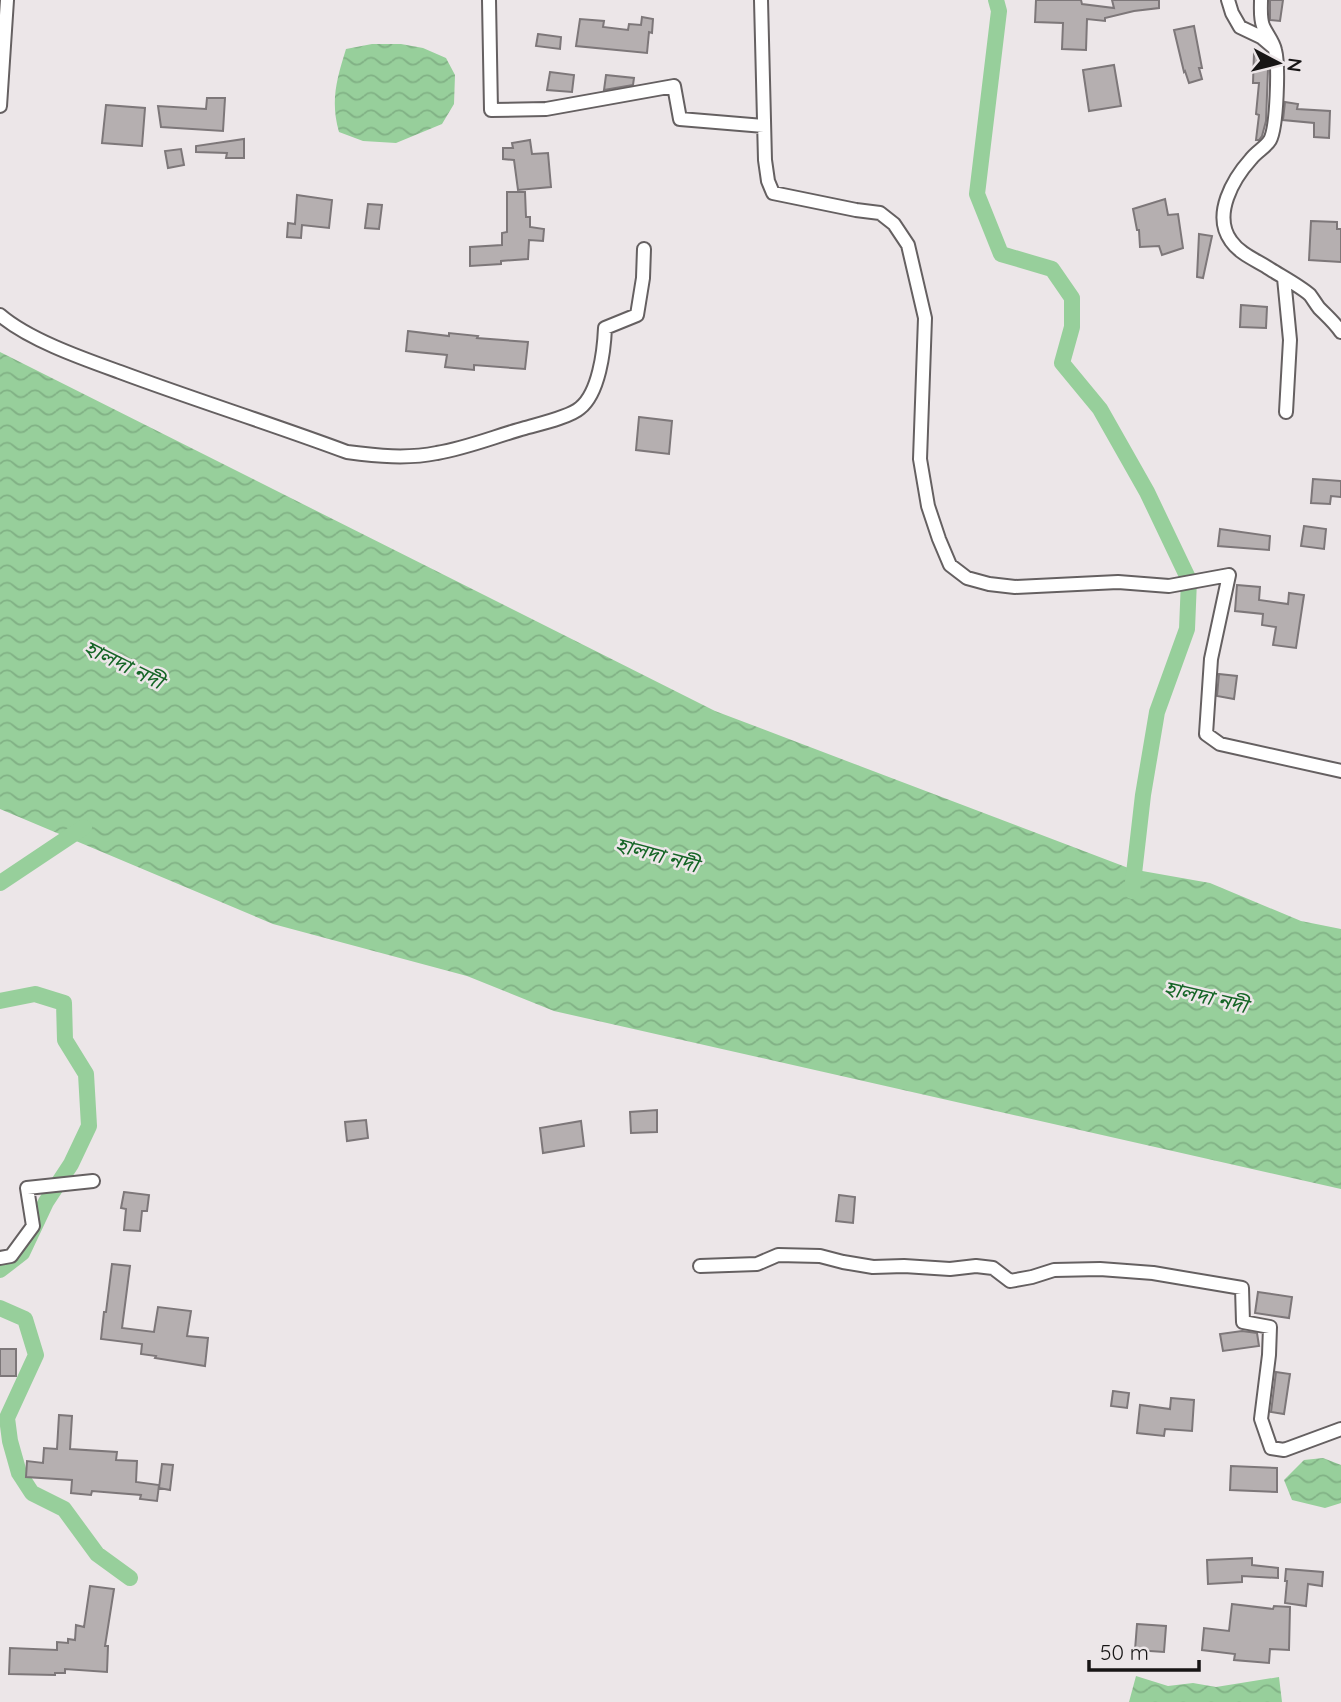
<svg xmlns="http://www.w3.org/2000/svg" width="1341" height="1702" viewBox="0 0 1341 1702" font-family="Quicksand,'Noto Sans Bengali',sans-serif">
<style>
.water{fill:url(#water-waves)}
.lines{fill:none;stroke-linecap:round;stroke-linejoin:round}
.canal{stroke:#97cf9b;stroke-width:16}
.building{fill:#b5afb0;stroke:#7d7779;stroke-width:2}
.minor-casing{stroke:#656061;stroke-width:16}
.minor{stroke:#fff;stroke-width:12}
.labels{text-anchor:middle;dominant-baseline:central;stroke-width:5;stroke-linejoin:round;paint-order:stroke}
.water-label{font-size:21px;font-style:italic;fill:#156526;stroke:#ece6e8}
</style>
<defs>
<pattern id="water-waves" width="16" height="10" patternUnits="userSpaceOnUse" patternTransform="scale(1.75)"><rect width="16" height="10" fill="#97cf9b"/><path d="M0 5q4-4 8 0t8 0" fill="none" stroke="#81b185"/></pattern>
</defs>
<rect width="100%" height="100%" fill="#ece6e8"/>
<!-- water -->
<path class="water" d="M372,44h29l22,4 23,10 9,17 -1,29 -12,20 -46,19 -33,-2 -24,-9c-9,-31 -2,-54 7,-83z
M0,352l715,359 416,158 79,14 91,38 40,8v260l-787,-178 -87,-35 -194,-52 -273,-115z
M1323,1458l18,7v38l-16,5 -33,-8 -8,-20 20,-20z
M1136,1676l32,10 25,-3 23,4 63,-10 3,25h-153z"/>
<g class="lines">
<!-- canal -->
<path class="canal" d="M996,0l3,11 -22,183 24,60 51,15 20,29v29l-10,36 38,46 47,83 42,88 -2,49 -30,83 -14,83 -11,96
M0,883l84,-56
M0,1001l35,-7 29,9 1,37 21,34 3,52 -18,38 -25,38 -24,51 -22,17
M0,1308l25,11 11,36 -29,63 3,23 9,32 13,20 32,16 33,45 33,24"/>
</g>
<!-- building -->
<path class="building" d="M1036,0h45l1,4 32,4 -2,-8h47v8l-25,3 -29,7v3l-18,-2 -1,31 -24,-1 1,-26 -28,-1z
M1270,0h13l-3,21 -10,-1z
M642,17l11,2 -1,14 -3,-1 -2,21 -71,-7 4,-27 24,2 -1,6 25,3 1,-6 12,1z
M1194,26l8,42h-3l3,11 -13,4 -4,-12 -1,1 -10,-42z
M538,34l23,3 -1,12 -24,-3z
M1254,53l13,1 1,15 -2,52 -4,15 -3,4h-3l3,-25 -3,-1 3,-31h-6z
M1114,65l7,41 -32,5 -6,-41z
M550,72l24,3 -2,17 -25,-2z
M606,75l28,3 -1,7 -29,5z
M207,98h18l-2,33 -62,-4 -3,-21 48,3z
M1285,102l13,2 -1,5 33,2 -1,27 -15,-1v-14l-31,-3z
M106,105l39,3 -3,38 -40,-3z
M244,139v19h-18l1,-5 -31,-1v-6z
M530,140l2,14 16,-1 3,34 -33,3 -4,-30 -11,-1v-11h10l-1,-5z
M181,149l3,16 -16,3 -3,-17z
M507,192h18l1,25h4v10l14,2 -1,12 -14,-1 -1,19 -27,2v3l-31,2v-19l32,-2v-12l5,-1z
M297,195l35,5 -3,28 -27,-3 -1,13 -14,-1 1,-14 7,1z
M1165,199l3,16 10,-1 5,34 -21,7 -3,-9 -19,1 -1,-17h-2l-4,-21z
M368,204l14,1 -3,24 -14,-1z
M1311,221l26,1v7h4v33l-32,-2z
M1199,234l13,2 -9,42 -6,-1z
M1241,305l26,2 -1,21 -26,-1z
M408,331l41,5v-3l29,3 -1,2 51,4 -3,27 -51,-4v5l-29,-3 2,-12 -41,-4z
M639,417l33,4 -3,33 -33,-4z
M1313,479l28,2v16l-10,-1 -1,8 -19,-1z
M1304,526l22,3 -2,20 -23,-3z
M1220,529l50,7 -1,14 -51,-4z
M1237,585l23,2 -1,13 29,4 1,-11 15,2 -8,53 -23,-3 3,-18 -14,-2 1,-11 -28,-3z
M1219,674l18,2 -3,23 -17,-3z
M657,1110v22l-26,1 -1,-21z
M366,1120l2,18 -21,3 -2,-19z
M581,1121l3,25 -41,7 -3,-25z
M124,1192l25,3 -2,16h-5l-2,20 -16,-1 2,-21 -5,-1z
M839,1195l16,2 -2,26 -17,-2z
M112,1264l18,2 -8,62 32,4 4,-25 33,4 -4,25 21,2 -3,28 -50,-8 1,-2 -15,-2 1,-10 -41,-5 3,-27h2z
M1258,1292l34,5 -3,21 -34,-5z
M1242,1331l15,2 2,13 -36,5 -3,-17z
M0,1349h16v27h-16z
M1276,1372l14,2 -6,40 -13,-2z
M1113,1391l16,2 -2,15 -16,-2z
M1171,1398l23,2 -2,31 -27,-2 -1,7 -27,-3 3,-28 30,4z
M59,1415l13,1 -2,33 47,3 -1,8 21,1 -1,21 23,3 -2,16 -17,-2 1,-4 -25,-2 -24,-2 -1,4 -20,-2 1,-13 -46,-3 1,-16 16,2 1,-15 13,1z
M162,1464l11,1 -3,25 -11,-2z
M1231,1466l46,2v24l-47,-2z
M1252,1558v7l26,3v10l-36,-2v6l-34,2 -1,-24z
M1286,1569l37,3 -1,14 -14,-2 -2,22 -21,-3 2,-22h-2z
M90,1586l24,3 -9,57h3l-1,26 -42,-3v4h-10v2l-46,-1 1,-26 47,2v-8l11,1v-4l7,1 1,-15 8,2z
M1232,1604l41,5 1,-3 16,1 -1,43 -19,-1 -1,14 -35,-3 1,-6 -33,-4 2,-22 25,3z
M1137,1624l29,2 -2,26 -29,-2z"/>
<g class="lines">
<!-- minor casing -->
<g class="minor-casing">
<path id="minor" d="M489,0l2,110 55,-1 128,-23 6,33 84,7
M761,0l4,160 3,21 5,12 83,17 24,3 14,11 14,21 17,73 -5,141 8,47 11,33 11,26 17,13 22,6 26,3 103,-5 51,4 60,-11 -18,84 -5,75 14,10 121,27
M1228,0l4,13 8,14 21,10 13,11
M1261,0c0,9 -1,18 2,26 4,9 10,15 12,24 4,15 2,77 -5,90 -4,7 -14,12 -19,19 -18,20 -39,56 -20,82 9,13 25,19 39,28 11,7 30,17 40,26 3,4 6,9 9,13 8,8 16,15 22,24
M0,106l7,-106
M1284,278l6,62 -4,72
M0,315c29,25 84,44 120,57 75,28 152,52 227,80 30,4 60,7 90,1 30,-5 59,-17 88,-25 14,-4 45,-11 55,-20 19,-15 24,-57 25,-80l32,-13 6,-37 1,-29
M0,1258l11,-2 22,-30 -6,-38 66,-7
M700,1266l57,-2 21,-9 42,1 23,6 30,5 31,-1 46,3 26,-3 17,2 17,13 22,-4 22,-7 46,-1 53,4 89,15 1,34 27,5 -1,28 -8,64 10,29 13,2 57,-21"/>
</g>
<!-- minor -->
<use href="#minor" class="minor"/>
</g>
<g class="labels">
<!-- water labels -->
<g class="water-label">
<text transform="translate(124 664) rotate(26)">হালদা নদী</text>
<text transform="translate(657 854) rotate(15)">হালদা নদী</text>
<text transform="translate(1206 996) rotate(13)">হালদা নদী</text>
</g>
</g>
<!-- north arrow -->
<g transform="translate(1278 63) rotate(97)" stroke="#ece6e8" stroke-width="5" paint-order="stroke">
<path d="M0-5L12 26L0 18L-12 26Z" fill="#171515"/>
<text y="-10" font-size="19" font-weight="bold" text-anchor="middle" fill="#171515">N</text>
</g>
<!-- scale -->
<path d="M1089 1660v10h110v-10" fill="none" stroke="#171515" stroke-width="3.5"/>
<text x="1100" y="1660" font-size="21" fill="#171515" stroke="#ece6e8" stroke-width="5" paint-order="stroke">50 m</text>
</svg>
